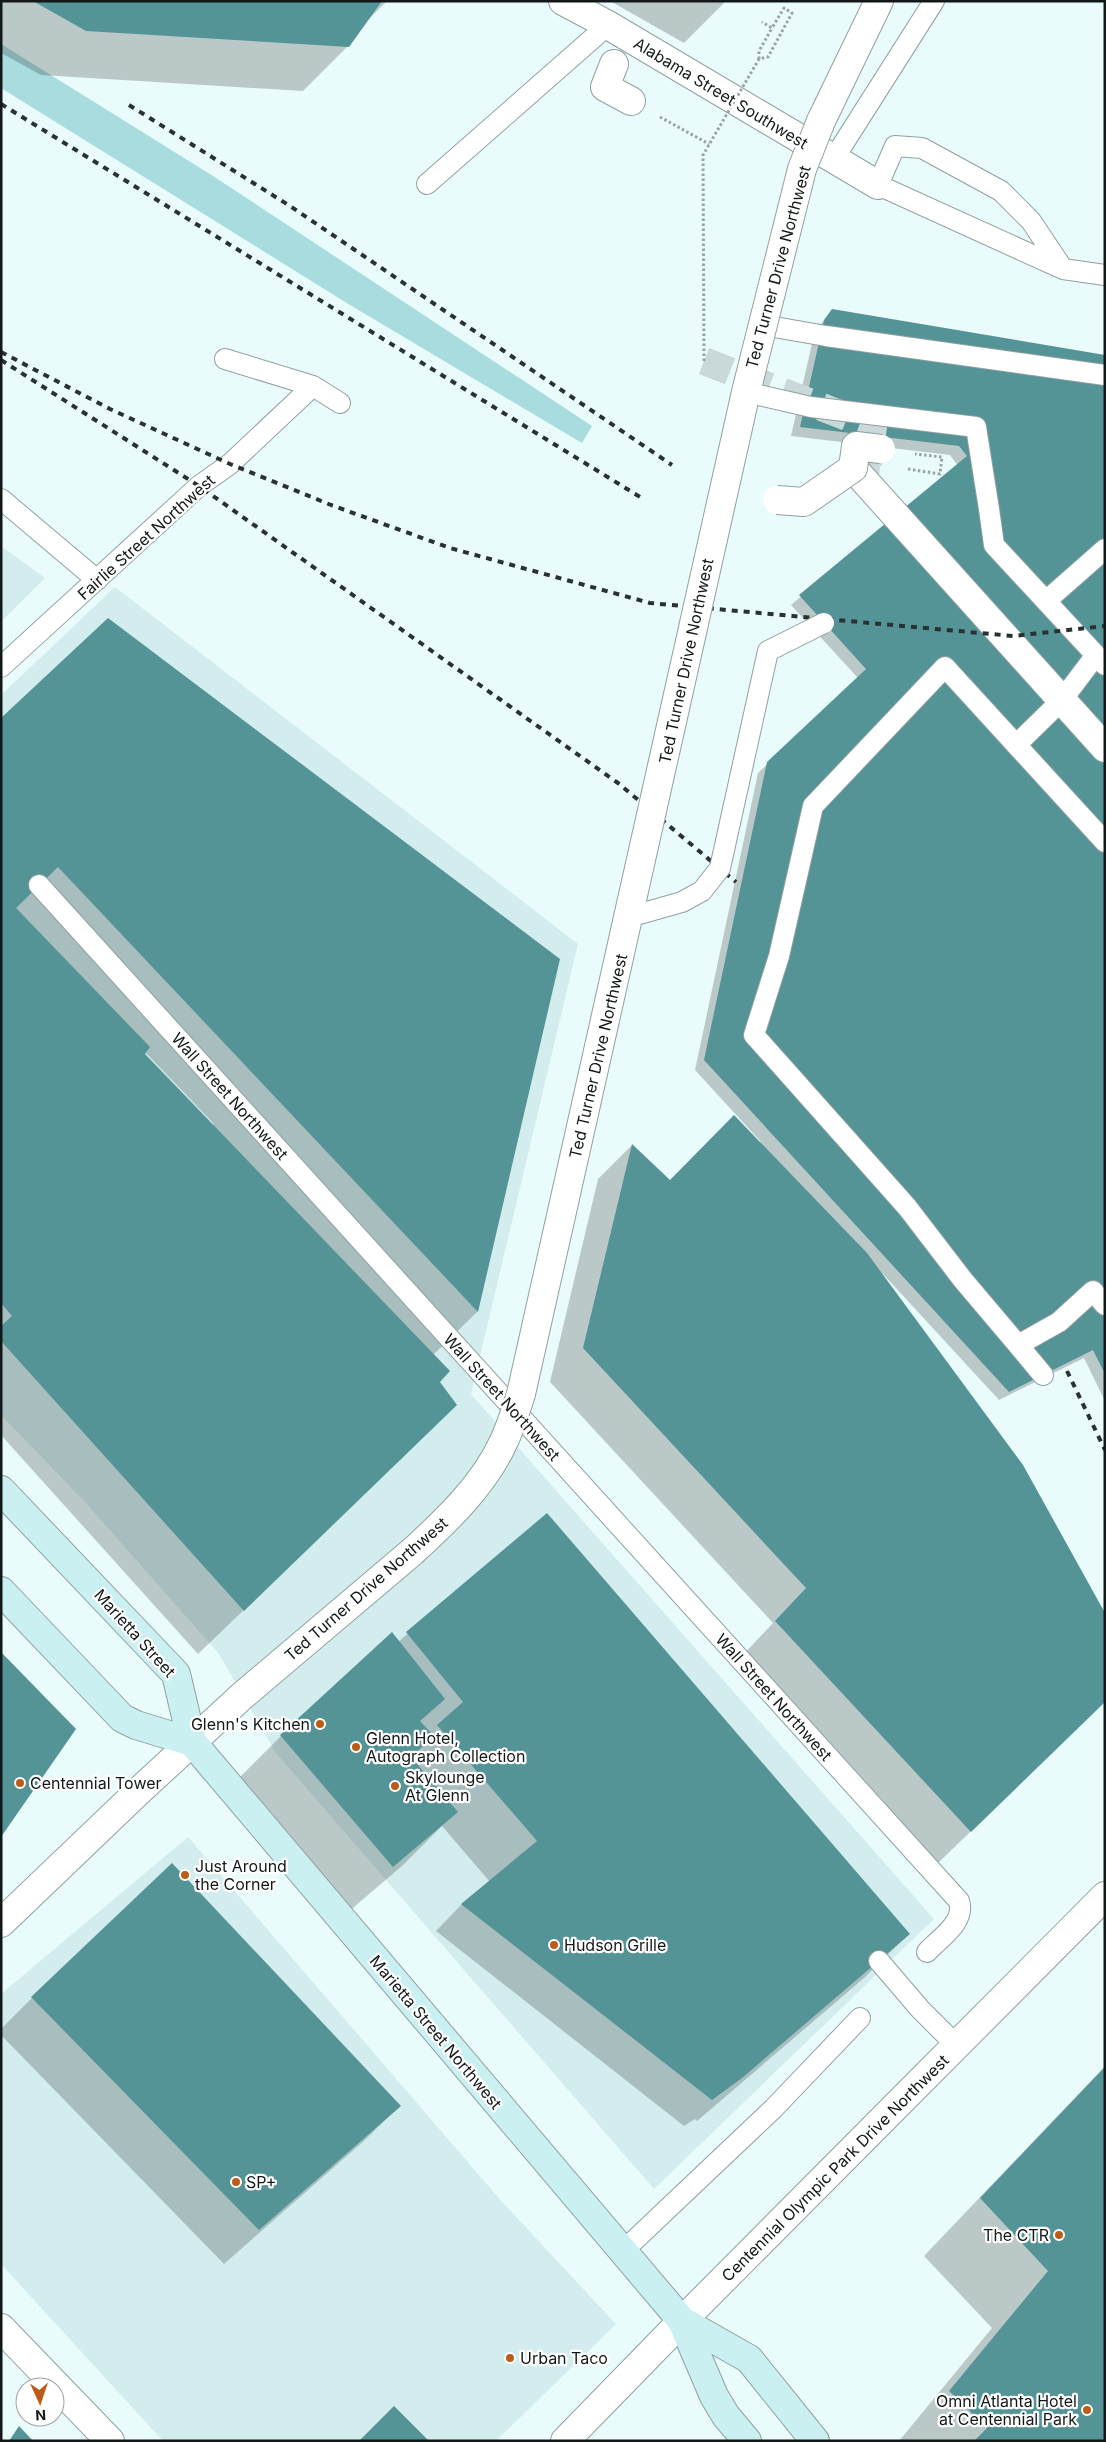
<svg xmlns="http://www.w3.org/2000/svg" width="1106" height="2442" viewBox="0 0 1106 2442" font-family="Inter,sans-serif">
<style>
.built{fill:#d3edee}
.green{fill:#a9dcde}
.shadow{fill:#0003;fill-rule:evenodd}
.building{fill:#549396}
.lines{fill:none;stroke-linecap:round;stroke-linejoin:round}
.pedestrian-tunnel{stroke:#c9d9d9;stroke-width:28;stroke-dasharray:28 14;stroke-linecap:butt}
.service-casing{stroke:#90a0a1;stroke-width:22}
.pedestrian-casing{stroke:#90a0a1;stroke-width:30}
.minor-casing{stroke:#90a0a1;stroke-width:30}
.tertiary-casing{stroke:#90a0a1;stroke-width:30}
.secondary-casing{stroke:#90a0a1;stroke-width:30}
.path{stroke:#97a4a4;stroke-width:3;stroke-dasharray:2.5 2.5;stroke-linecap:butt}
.service{stroke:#fff;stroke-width:20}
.pedestrian{stroke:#fff;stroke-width:28}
.minor{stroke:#fff;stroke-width:28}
.tertiary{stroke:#fff;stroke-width:28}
.secondary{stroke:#cbf0f2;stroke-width:28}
.rail{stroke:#2a3131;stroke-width:4;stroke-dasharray:6 6;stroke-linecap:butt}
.service-bridge-casing{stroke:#90a0a1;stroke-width:22;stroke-linecap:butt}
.pedestrian-bridge-casing{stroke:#90a0a1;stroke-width:30;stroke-linecap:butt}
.tertiary-bridge-casing{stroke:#90a0a1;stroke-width:30;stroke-linecap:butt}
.path-bridge{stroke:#97a4a4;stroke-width:3;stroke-dasharray:2.5 2.5;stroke-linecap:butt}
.service-bridge{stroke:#fff;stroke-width:20}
.pedestrian-bridge{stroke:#fff;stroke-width:28}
.tertiary-bridge{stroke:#fff;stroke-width:28}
.poi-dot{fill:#bc5c19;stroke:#fff;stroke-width:2}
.labels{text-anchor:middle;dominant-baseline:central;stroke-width:4.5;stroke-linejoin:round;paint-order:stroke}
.street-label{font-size:16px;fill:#121818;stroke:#fff}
.poi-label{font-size:16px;fill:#121818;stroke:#fff;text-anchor:start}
</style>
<rect width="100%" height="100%" fill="#e9fbfb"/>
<!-- built -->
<path class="built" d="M1,546l44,32 -44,44z
M115,587l463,357 -107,450 463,525 -280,270 -378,-436 -57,-99 -134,-152 -84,-87v-720z
M188,1837l315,366 113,121 -120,117h-333l-162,-177v-270z"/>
<!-- green -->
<path class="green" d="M1,44l212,132 379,250 -10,17 -232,-138 -349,-217z"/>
<!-- shadow -->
<path class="shadow" d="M1,1h386l-25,25 -14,20 -45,45 -262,-16 -40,-22z
M610,1h116l-42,42z
M833,311l272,45v1045l-21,-43 -85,42 -116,-126 -2,1 224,426 -169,164 -194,-209 31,-33 -223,-241 48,-203 34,-34 37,37 92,-40 -66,-72 63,-297 100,-95 -67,-73 167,-139 -8,-11 -159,-19 24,-106z
M1,722l558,238 -82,352 -44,43 -22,94 -213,205 -197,-219zM145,1052l69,72 -2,2 -69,-72z
M547,1515l362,419 -45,44 -167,143 -2,-2 -11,7 -248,-195 26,-27 28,-22 -48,-56 -39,39 -63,54 -112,-130 53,-53 110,-102 7,8z
M32,1998l367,108 -34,34 -141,124 -223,-229v-6z
M1105,2066v375h-206l93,-113 -68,-72z"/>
<!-- building -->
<path class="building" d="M33,1h349l-33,46 -263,-16z
M832,309l273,46v1019l-12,-24 -84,42 -305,-332 63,-298 99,-93 -67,-74 168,-139 -8,-10 -159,-19 24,-107z
M108,618l452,341 -82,353 -420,-445 -42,41 134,139 -5,7 305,317 -10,11 17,23 -213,206 -243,-270v-15l11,-10 -11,-13v-585z
M734,1115l133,138 156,212 82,148v89l-134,130 -196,-211 31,-33 -223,-240 49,-204 38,36z
M547,1513l363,421 -168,144 -30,22 -251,-196 76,-63 -100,-116 26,-23 -57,-70z
M392,1632l53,67 -25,22 14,15 -23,21 47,55 -65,55 -113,-132z
M1,1652l75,77 -75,108z
M172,1863l229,243 -142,124 -228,-233z
M1105,2067v374h-131l13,-13 -38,-37 99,-120 -68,-73z
M394,2406l35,35h-70z
M19,2426l14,15h-24z"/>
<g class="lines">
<!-- pedestrian-tunnel -->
<path class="pedestrian-tunnel" d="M704,361l169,66 -5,37 12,1"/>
<!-- service casing -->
<g class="service-casing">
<path id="service" d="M833,160l101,-159
M427,184l181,-159
M1063,269l-32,-48 -30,-30 -79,-43 -27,-2 -17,39 185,84 42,6
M763,325l63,11 279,39
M225,359l88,27 27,17
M1,499l96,81
M989,509l5,36 111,120
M1046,601l59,-52
M1,667l198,-181 31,-22 83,-78
M1016,745l46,-45 34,-45
M1105,842l-160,-175 -132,139 -34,150 -25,79 153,172 56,73 55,65 41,-23 34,-31 12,14
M39,885l920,1016c7,21 -19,37 -32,51
M1018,1345l25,30
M879,1961l41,48 37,37
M622,2252l151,-143 87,-91"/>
</g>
<!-- pedestrian casing -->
<g class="pedestrian-casing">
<path id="pedestrian" d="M614,64l-9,23 26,14
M853,468l252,280"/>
</g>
<!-- minor casing -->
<g class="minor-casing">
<path id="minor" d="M563,1l45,24 270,160
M1,2328l109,113"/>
</g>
<!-- tertiary casing -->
<g class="tertiary-casing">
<path id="tertiary" d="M821,121l58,-120
M1,1923l139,-133 102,-94 170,-144
M565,2441l117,-120 423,-425"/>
</g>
<!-- secondary casing -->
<g class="secondary-casing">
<path id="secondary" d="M1,1490l175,184 16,68 490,579 32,75 12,20 21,25
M1,1591l121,127 14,7 56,17
M682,2321l67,38 66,82"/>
</g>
<!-- path -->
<path class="path" d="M759,59v-8l13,-23
M660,117l49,27
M908,469l32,5 2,-17 -27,-3"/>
<!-- service -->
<use href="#service" class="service"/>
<!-- pedestrian -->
<use href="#pedestrian" class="pedestrian"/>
<!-- minor -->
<use href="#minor" class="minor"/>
<!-- tertiary -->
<use href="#tertiary" class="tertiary"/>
<!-- secondary -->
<use href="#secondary" class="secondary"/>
<!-- rail -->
<path class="rail" d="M1,104l644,396
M129,105l161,101 382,259
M1,352l109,57 120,55 101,41 119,43 200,55 363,33 92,-10
M1,360l198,126 419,297 118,99
M1067,1371l38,79"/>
<!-- service-bridge casing -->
<g class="service-bridge-casing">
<path id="service-bridge" d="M746,392l65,15 165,20 13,82
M629,917l53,-15 20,-11 18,-23 48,-217 56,-28"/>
</g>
<!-- pedestrian-bridge casing -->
<g class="pedestrian-bridge-casing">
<path id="pedestrian-bridge" d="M777,500l27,2 49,-34 3,-22 25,3"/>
</g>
<!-- tertiary-bridge casing -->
<g class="tertiary-bridge-casing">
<path id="tertiary-bridge" d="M412,1552c35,-32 72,-67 92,-111 7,-15 12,-32 17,-47l225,-1002 56,-223 19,-48"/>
</g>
<!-- path-bridge -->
<path class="path-bridge" d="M704,361l-1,-206 56,-96 9,-2 24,-44 -8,-5 -12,20 -10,-6"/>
<!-- service-bridge -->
<use href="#service-bridge" class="service-bridge"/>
<!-- pedestrian-bridge -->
<use href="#pedestrian-bridge" class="pedestrian-bridge"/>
<!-- tertiary-bridge -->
<use href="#tertiary-bridge" class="tertiary-bridge"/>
</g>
<!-- markers -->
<g class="poi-dot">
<circle cx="320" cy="1724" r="5"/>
<circle cx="356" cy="1747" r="5"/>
<circle cx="20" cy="1783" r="5"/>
<circle cx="395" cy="1786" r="5"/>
<circle cx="185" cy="1875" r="5"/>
<circle cx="554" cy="1945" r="5"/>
<circle cx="236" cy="2182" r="5"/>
<circle cx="1059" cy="2235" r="5"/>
<circle cx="510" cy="2358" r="5"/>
<circle cx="1087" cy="2410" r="5"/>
</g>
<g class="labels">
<!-- street labels -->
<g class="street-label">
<text transform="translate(721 93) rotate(31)">Alabama Street Southwest</text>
<text transform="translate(778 267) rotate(-75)">Ted Turner Drive Northwest</text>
<text transform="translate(146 537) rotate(-42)">Fairlie Street Northwest</text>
<text transform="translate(686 661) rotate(-78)">Ted Turner Drive Northwest</text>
<text transform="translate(598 1056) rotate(-77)">Ted Turner Drive Northwest</text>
<text transform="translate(230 1096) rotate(48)">Wall Street Northwest</text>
<text transform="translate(502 1397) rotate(48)">Wall Street Northwest</text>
<text transform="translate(366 1589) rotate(-41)">Ted Turner Drive Northwest</text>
<text transform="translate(135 1633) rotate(48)">Marietta Street</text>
<text transform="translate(774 1697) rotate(48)">Wall Street Northwest</text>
<text transform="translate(436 2032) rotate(50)">Marietta Street Northwest</text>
<text transform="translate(835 2168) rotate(-45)">Centennial Olympic Park Drive Northwest</text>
</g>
<!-- poi labels -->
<g class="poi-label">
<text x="310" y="1724" text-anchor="end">Glenn's Kitchen</text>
<text x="366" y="1738">Glenn Hotel,<tspan x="366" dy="18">Autograph Collection</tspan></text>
<text x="405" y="1777">Skylounge<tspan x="405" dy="18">At Glenn</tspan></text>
<text x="30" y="1783">Centennial Tower</text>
<text x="195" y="1866">Just Around<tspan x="195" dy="18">the Corner</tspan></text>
<text x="564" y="1945">Hudson Grille</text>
<text x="246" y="2182">SP+</text>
<text x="1049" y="2235" text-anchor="end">The CTR</text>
<text x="520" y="2358">Urban Taco</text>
<text x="1077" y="2401" text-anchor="end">Omni Atlanta Hotel<tspan x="1077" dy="18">at Centennial Park</tspan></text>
</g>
</g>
<!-- border -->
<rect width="1106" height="2442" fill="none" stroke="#121818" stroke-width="5"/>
<!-- north arrow -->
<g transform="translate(40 2402) rotate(177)"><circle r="24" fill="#ffffff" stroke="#a0a3a3"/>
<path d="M0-4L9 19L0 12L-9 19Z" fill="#bc5c19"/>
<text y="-8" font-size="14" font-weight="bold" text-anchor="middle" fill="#121818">N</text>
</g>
</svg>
